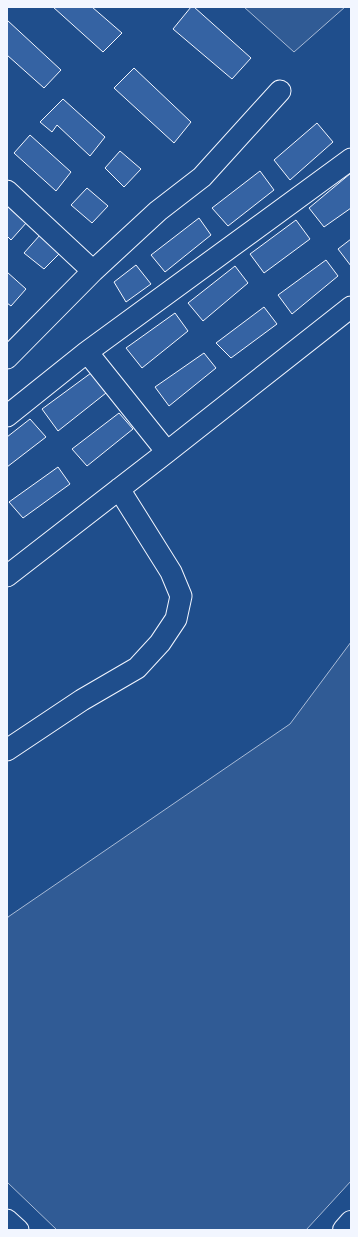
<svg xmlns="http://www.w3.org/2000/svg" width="358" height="1237" viewBox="0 0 358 1237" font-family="Inter,sans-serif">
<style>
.green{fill:#305b95;stroke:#a8bbd7}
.building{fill:#3563a3;stroke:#f2f6ff}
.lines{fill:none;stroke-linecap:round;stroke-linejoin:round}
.minor-casing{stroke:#f2f6ff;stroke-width:23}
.major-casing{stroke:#f2f6ff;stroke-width:24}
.minor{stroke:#1f4e8c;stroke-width:21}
.major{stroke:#1f4e8c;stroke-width:22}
</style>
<rect width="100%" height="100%" fill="#1f4e8c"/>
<!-- green -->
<path class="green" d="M244,7h101l-51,45z
M351,642v539l-45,49h-249l-50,-48v-263l1,-2 282,-193z"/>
<!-- building -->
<path class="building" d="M53,7h39l30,26 -19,19z
M191,7h3l57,51 -19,21 -59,-50z
M7,20l54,50 -17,18 -37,-33z
M134,68l57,54 -17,21 -60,-55z
M63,99l42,38 -15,19 -33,-31 -5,7 -12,-10z
M317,123l16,19 -43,38 -16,-20z
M30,135l41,37 -15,19 -42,-38z
M120,151l21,18 -17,18 -19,-19z
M260,171l14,19 -46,36 -16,-18z
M351,173v35l-27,19 -15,-19z
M87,188l21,18 -16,17 -21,-18z
M7,205l20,17 -16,18 -4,-4z
M199,218l12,17 -46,37 -14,-17z
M296,220l14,19 -46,34 -14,-19z
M40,235l21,17 -17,17 -20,-16z
M351,239v27l-13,-17z
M326,260l12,16 -46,38 -14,-19z
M136,265l15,19 -25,18 -12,-20z
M235,266l13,17 -45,38 -15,-18z
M7,272l19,17 -15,17 -4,-3z
M264,307l13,17 -46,34 -15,-15z
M175,313l13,18 -46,37 -16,-20z
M204,353l12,15 -47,38 -14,-19z
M91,373l15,20 -48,38 -16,-22z
M119,413l14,16 -46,37 -15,-17z
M30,419l16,18 -39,30v-30z
M58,467l12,17 -47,34 -14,-16z"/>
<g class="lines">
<!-- minor casing -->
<g class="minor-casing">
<path id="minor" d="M7,191l86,80
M87,352l80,100
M7,358l86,-87 65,-60 44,-34 78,-86
M7,416l80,-64 264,-193
M7,576l160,-124 184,-145
M7,750l75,-50 55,-32 23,-25 16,-24 5,-23 -10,-24 -52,-83
M7,1220l11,10"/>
</g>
<!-- major casing -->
<g class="major-casing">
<path id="major" d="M344,1230l7,-8"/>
</g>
<!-- minor -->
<use href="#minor" class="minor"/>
<!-- major -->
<use href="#major" class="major"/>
</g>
<!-- border -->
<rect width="358" height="1237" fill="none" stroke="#f2f6ff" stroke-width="16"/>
</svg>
